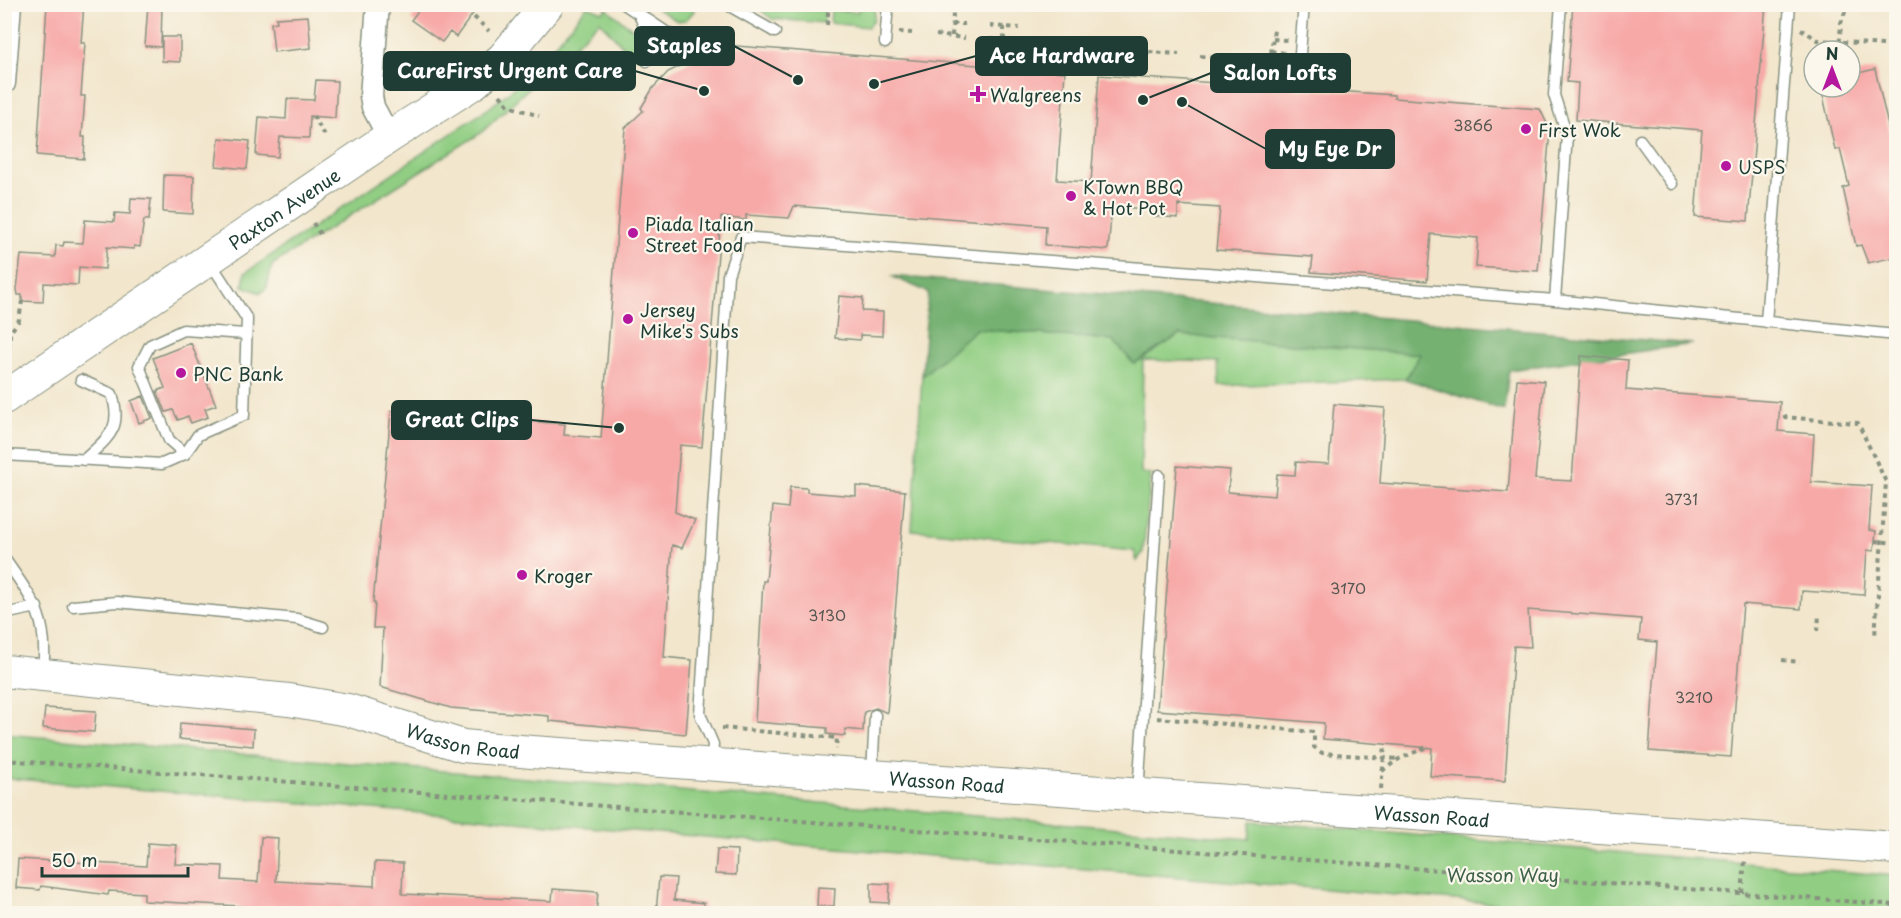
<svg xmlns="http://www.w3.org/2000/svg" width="1901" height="918" viewBox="0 0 1901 918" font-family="'Playpen Sans',sans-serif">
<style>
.green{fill:#91ce83;stroke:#58865c;stroke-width:1.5}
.forest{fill:#74b171;stroke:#4a7752;stroke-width:1.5}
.building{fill:#f7a9a7}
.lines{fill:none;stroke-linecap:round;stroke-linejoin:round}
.lane-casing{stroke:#889280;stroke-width:13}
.street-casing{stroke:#889280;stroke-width:25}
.secondary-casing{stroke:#889280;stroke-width:34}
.path{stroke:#889280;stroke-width:4;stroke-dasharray:4.5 4.5;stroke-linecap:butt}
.lane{stroke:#fff;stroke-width:10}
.street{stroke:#fff;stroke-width:22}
.secondary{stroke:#fff;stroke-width:32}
.poi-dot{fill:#b5179e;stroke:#fbf7ec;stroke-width:2}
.labels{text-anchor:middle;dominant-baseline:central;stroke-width:4.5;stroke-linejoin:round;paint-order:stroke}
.number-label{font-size:15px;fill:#555851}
.poi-label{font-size:18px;fill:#1f3d34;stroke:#fbf7ec;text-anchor:start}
.street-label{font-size:18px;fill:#1f3d34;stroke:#fbf7ec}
.park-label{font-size:18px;fill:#3c6148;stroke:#fbf7ec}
.leader{fill:none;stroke:#1f3d34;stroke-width:2}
.callout-dot{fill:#1f3d34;stroke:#fbf7ec;stroke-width:2}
.callout{fill:#1f3d34;stroke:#1f3d34;stroke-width:2}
.callout-label{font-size:20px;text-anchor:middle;font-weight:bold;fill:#fff}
</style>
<rect width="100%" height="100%" fill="#fbf7ec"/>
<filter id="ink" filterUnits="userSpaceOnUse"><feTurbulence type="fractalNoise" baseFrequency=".0167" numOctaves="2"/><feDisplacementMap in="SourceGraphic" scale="12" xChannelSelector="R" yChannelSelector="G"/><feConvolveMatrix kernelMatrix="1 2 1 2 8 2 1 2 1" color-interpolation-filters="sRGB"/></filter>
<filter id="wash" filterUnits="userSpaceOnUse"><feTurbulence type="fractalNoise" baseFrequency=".008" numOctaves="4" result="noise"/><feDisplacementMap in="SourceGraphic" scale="24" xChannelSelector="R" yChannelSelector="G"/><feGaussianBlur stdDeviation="1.35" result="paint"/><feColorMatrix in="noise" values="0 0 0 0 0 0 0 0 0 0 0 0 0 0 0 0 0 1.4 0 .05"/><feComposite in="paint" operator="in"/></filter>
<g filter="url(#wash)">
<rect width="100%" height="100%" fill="#f2e6cc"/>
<!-- green -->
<path class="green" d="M652,5h41l1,6 -8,9 -9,1z
M754,5l71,5 -1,13 -52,-4z
M858,5h17l-1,14 -6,8 -38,-4 1,-13 27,2z
M587,6l16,6 3,-4 33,26c5,19 -12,31 -21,46l-11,-12 18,-19 -25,-28 -119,112 -209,132 -5,22 -6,6 -18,-7 2,-13 244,-165 44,-36z
M976,329l137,11 21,24 45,-29 242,19 -16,25 -186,7 -1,-24 -75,-2 -2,113 10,1 -8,78 -6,9 -3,-10 -222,-21 10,-154z
M4,734l1245,105 2,-18 645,55v37h-288l-1603,-135z"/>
<!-- forest -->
<path class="forest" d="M891,276l802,68 -184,26 -5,40 -99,-31 15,-25 -241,-19 -45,29 -21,-24 -137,-11 -54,47 6,-84z"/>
<g id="blocks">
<!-- building -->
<path class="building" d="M47,4h37l-3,39h4l-4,53h4l-3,41h3l-1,22 -47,-4z
M148,4h14l-1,43 -16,-1z
M423,4h57l-24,33 -6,-5 -8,10 -31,-22z
M1573,4h193l-18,217 -53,-4 7,-87 -126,-10 2,-37 -11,-1z
M308,16l3,32 -37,4 -3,-29 6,-1 -1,-4z
M162,37h18v25l-18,-1z
M724,45l341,27 -8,108 34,2 8,-107 295,20v3l146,11 10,21 -12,141 -62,-4 2,-29 -47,-4 -4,47 -116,-9 2,-15 -97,-7 4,-42 -42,-3v13l-24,-2 1,-7 -43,-2 -4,43 -63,-5 1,-19 -252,-20 -5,12 -43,-3v5l-25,-3 -19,230 -22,-2 -5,67 20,8 -13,28 -10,-3 -8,112 28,3 -6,74 -137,-13v-5l-98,-8 -71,-21 3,-59h-10l2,-25h-2l18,-192 174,13 -1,11 37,3 24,-310 18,-17 -2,-3 12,-20 15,-16 33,-16 4,5z
M1875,69l18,78h3v101h-3l2,9 -27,6 -7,-18 -5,1 -13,-58 6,-2 -9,-37 -5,1 -13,-59 3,-1v-3h25v-12z
M316,80l21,1 -2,37 -25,-2 -1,22 -29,-1 -2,20 -22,-2 3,-38 27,2 1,-20 27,1z
M219,138l31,3 -3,28 -31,-3z
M164,175l30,1 -1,38 -30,-2z
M131,198l20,1 -2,21h-5l-4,27 -6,-1v3l-27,-2 -2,22 -26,-2 -1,18 -34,-2 -1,19 -21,-1v-6h-4l-1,-6 4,-34 34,2 1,-12 7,1 1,-4 19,1 2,-23 29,2 1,-9 15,1z
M839,296l24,2 -1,13 21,1 -1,24 -22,-1v5l-25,-2z
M191,343l25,62 -11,4 3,8 -17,6 -3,-7 -10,4 -5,-10 -7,2 -9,-21 8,-3 -12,-30z
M1581,356l47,4 -2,30 154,12 -2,29 36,3 -3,48 61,4 -3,44 7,1 -2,20 -7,-1 -3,45 -62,-4 -1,18 -58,-5 -12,153 -82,-6 8,-109 -18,-2 2,-21 -113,-9 3,37 -17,-1 -9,135 -75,-5 2,-28 -109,-9 1,-16 -167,-13 20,-244 53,4 -2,22 47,4 2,-22 18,1 1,-13 33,2 5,-60 51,4 -5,75 128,9 9,-113 27,2 -9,98 37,2z
M143,396l9,22 -13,5 -8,-22z
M856,486l49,5 -18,222 -11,-5 -12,4 -1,19 -18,-2v7l-18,-2v-6l-72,-6 8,-141h3l7,-75 15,2 2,-21 17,1v4l49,4z
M45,708l51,3 -2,21 -51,-4z
M180,723l74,6 -1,17 -74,-7z
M261,837l17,1 -2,43 98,5 1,-24 28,1 -1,31 150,7 1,-12 45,3 -2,22h-274l-55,-5v3l-27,-2v-4l-96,-5v-8l-35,-2 -1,4 -67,-9 -1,4 -24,-2 2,-29 128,7 2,-23 29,2 -2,19 48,2 -1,14 36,2z
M717,849l20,1 -1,25 -21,-1z
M659,877l17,1 -2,22 30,3 -1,11h-47z
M871,883l19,1 -1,19 -18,-1z
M818,887l17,1 -1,18h-17z"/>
</g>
</g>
<g filter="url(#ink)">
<use href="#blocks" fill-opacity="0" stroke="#889280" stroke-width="1.5"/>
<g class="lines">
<!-- lane casing -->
<g class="lane-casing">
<path id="lane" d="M624,4l54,36
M726,4l49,28
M639,14l9,22 -1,25
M885,43l3,-39
M1298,78l6,-74
M1640,140l32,44
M1555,300l12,-165 -13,-40 7,-91
M1766,322l24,-318
M81,380l31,14c11,36 -4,43 -28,66
M185,454l-16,-14 -30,-74 11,-21 33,-15 63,4
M4,455l158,9 23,-10 13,-19 46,-20 3,-96 -37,-57
M4,558c29,42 45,60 39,113
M73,606l44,-4 180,17 26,8
M4,614l33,-7
M712,762l1,-18 -13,-30 28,-439 13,-38 814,63 341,35
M872,775l3,-60
M1138,793l21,-318"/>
</g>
<!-- street casing -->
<g class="street-casing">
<path id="street" d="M378,4l-7,92 2,11 16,30
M4,83l6,-79"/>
</g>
<!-- secondary casing -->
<g class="secondary-casing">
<g id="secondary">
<path id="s1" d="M4,398l385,-261 85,-54 29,-25 45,-54"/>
<path id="s2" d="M4,671l285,29 59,10 115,36 69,6 1364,96"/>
</g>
</g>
<!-- path -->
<path class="path" d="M474,17l15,14
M952,24h13
M827,25l2,-21
M990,26l29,2
M1801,29l17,11 78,6
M899,32l13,1
M936,35l29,3
M952,36l1,-23
M990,39l32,3
M1273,39l14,1
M1004,40v-13
M1271,51l14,2
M1839,51l2,-28 7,-19
M1149,52l30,2
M1200,56l32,3
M1254,60l32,3
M597,61l8,9
M1270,62l4,-33
M500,95l9,11 30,10
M313,116l12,19
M313,223l7,11
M9,356l1,-23 9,-13 3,-19
M1783,417l75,6 28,59 -11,154
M1875,541l21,2
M1818,631l1,-17
M1782,660l18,2
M1157,718l157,14v15l8,6 77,6
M722,728l115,10 -1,11
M4,760l1892,145
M1382,771l17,-12 28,-12
M1381,789l4,-45
M1742,893l3,-32"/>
<!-- lane -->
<use href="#lane" class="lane"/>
<!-- street -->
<use href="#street" class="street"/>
<!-- secondary -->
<use href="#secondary" class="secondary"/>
</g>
</g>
<!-- markers -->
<g class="poi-dot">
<path d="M975 85h6v6h6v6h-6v6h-6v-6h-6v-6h6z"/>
<circle cx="1526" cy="129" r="6"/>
<circle cx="1726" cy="166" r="6"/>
<circle cx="1071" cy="196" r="6"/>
<circle cx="633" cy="233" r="6"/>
<circle cx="628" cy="319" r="6"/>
<circle cx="181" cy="373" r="6"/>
<circle cx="522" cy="575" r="6"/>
</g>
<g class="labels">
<!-- number labels -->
<g class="number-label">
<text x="1473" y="124">3866</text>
<text x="1681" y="498">3731</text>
<text x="1348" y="587">3170</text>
<text x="827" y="614">3130</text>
<text x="1694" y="696">3210</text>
</g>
<!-- poi labels -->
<g class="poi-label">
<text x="990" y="94">Walgreens</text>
<text x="1538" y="129">First Wok</text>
<text x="1738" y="166">USPS</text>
<text x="1083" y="186">KTown BBQ<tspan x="1083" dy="21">&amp; Hot Pot</tspan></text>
<text x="645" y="223">Piada Italian<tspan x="645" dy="21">Street Food</tspan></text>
<text x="640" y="309">Jersey<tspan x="640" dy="21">Mike's Subs</tspan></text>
<text x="193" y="373">PNC Bank</text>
<text x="534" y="575">Kroger</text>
</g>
<!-- street labels -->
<g class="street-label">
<text stroke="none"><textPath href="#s1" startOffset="338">Paxton Avenue</textPath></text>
<text stroke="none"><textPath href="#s2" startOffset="466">Wasson Road</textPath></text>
<text stroke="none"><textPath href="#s2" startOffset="952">Wasson Road</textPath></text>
<text stroke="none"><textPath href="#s2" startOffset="1438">Wasson Road</textPath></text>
</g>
<!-- park labels -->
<g class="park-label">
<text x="1503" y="874">Wasson Way</text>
</g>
</g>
<!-- callouts -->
<path class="leader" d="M798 80L734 46M874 84L976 56M704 91L635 71M1143 100L1211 73M1182 102L1266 149M619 428L531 420"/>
<g class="callout-dot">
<circle cx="798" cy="80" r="6"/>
<circle cx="874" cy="84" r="6"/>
<circle cx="704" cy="91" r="6"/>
<circle cx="1143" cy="100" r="6"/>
<circle cx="1182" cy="102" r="6"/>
<circle cx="619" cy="428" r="6"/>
</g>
<g class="callout">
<rect x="635" y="27" width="99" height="38" rx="6"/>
<rect x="976" y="37" width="171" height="38" rx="6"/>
<rect x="384" y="52" width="251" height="38" rx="6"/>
<rect x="1211" y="54" width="139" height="38" rx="6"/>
<rect x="1266" y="130" width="128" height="38" rx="6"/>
<rect x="392" y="401" width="139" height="38" rx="6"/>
</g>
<g class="callout-label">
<text x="684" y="53">Staples</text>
<text x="1062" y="63">Ace Hardware</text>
<text x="510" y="78">CareFirst Urgent Care</text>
<text x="1280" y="80">Salon Lofts</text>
<text x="1330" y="156">My Eye Dr</text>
<text x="462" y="427">Great Clips</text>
</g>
<!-- margin -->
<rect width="1901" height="918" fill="none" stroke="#fbf7ec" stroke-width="24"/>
<!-- north arrow -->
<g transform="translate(1832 69)"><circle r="28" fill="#fbf7ec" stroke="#a3ada2" stroke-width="1.5"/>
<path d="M0-4.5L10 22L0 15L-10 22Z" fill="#b5179e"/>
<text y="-9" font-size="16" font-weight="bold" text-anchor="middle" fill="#1f3d34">N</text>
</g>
<!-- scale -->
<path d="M42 867v9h146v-9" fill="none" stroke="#1f3d34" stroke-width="3"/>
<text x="51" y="867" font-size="18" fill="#1f3d34" stroke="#fbf7ec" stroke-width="4.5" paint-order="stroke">50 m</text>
</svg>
